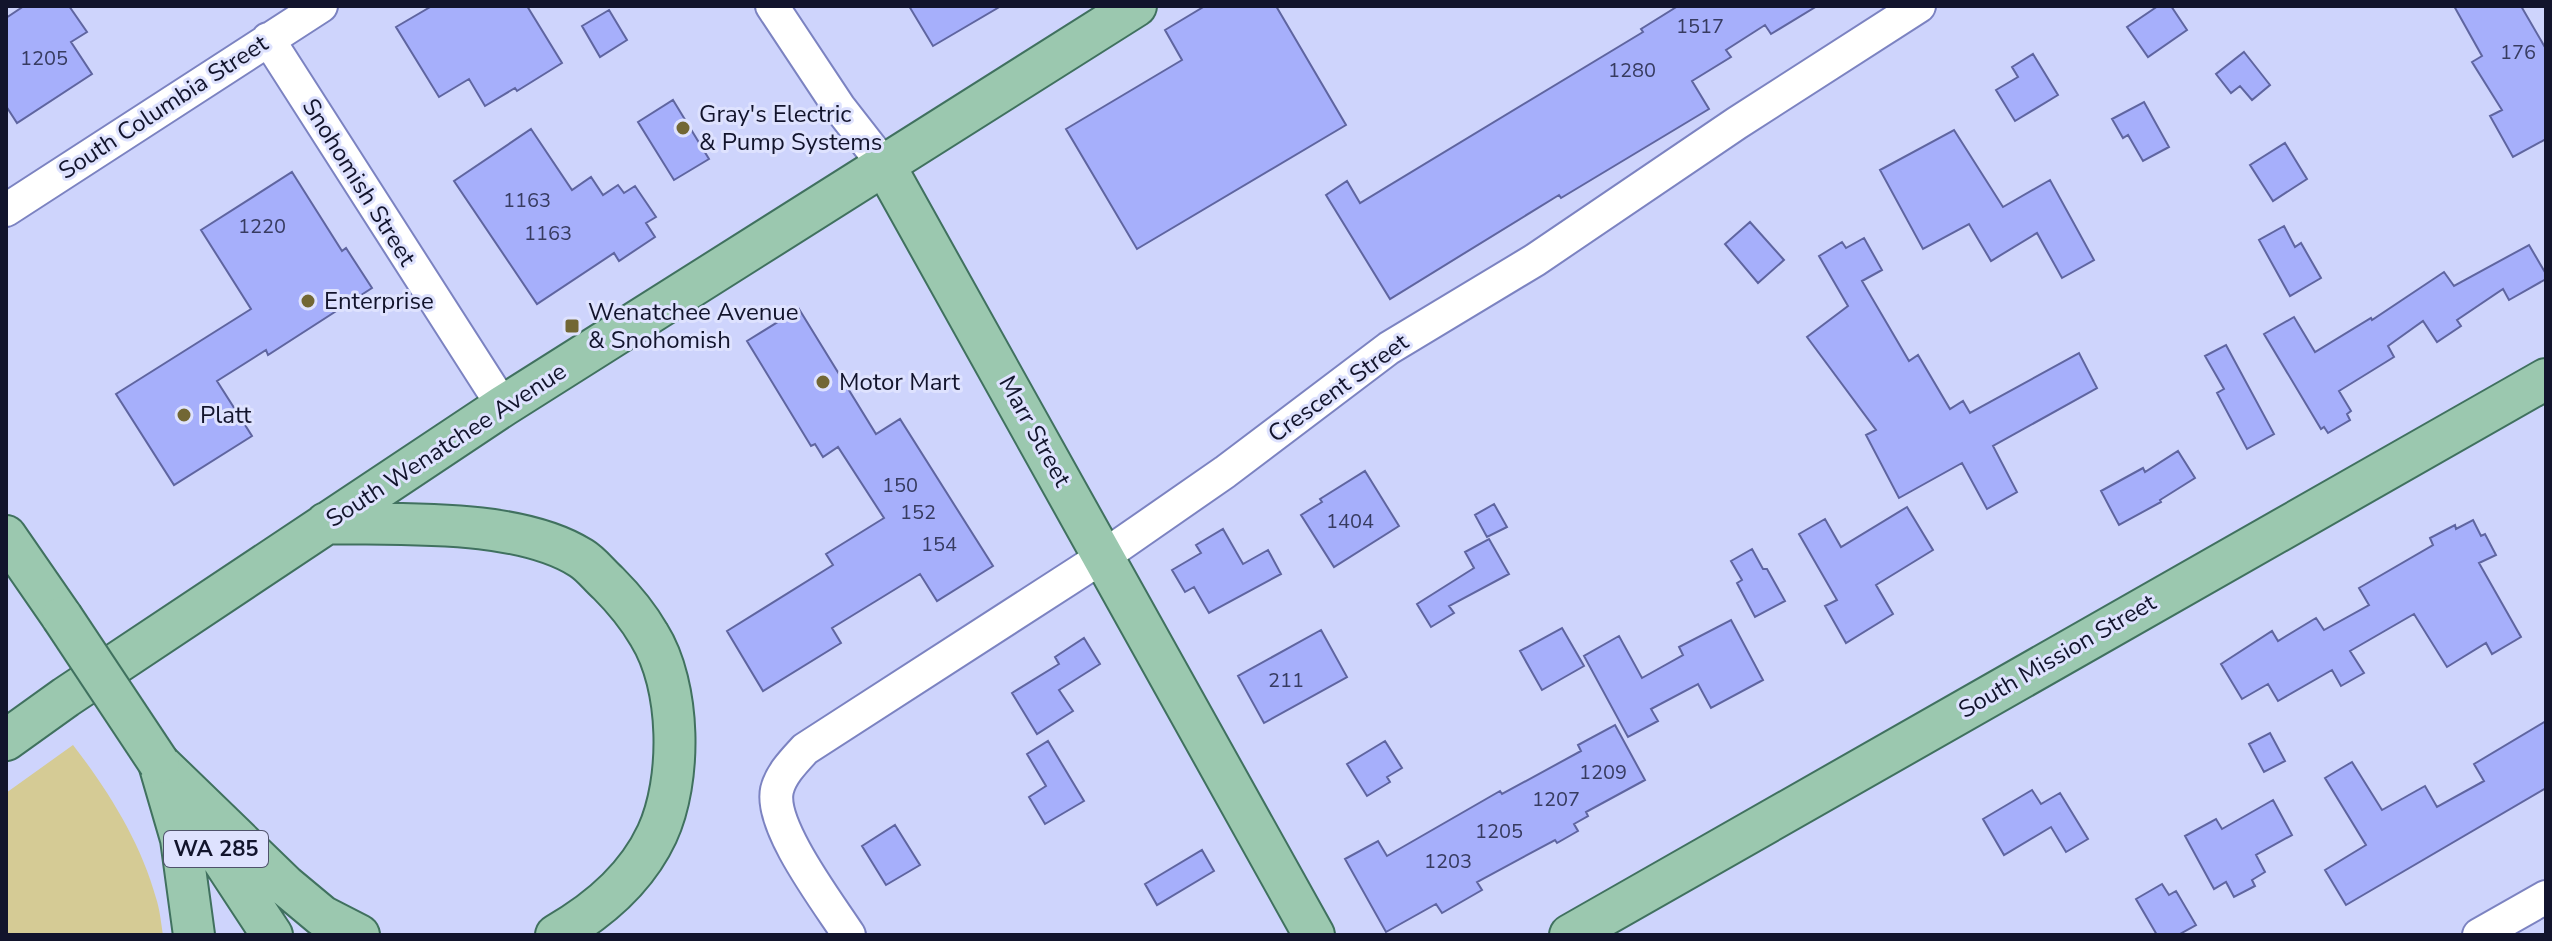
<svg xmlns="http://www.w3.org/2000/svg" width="2552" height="941" viewBox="0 0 2552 941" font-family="'Nunito Sans',sans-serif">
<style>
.green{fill:#d5cb95}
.building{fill:#a6affb;stroke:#5f65a0;stroke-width:2}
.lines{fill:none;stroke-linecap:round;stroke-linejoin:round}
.minor-casing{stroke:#7c83c1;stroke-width:36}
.major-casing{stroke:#40715f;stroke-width:44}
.minor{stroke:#fff;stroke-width:32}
.major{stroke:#9bc8af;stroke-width:40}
.major-bridge-casing{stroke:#40715f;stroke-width:44;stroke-linecap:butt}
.major-bridge{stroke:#9bc8af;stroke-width:40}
.poi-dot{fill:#726734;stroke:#dee2fe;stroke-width:3}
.labels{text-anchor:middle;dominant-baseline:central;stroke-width:6;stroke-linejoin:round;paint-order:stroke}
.number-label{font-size:20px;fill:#373b60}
.shield{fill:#dee2fe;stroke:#4f526b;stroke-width:2}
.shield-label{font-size:22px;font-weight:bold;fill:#12142c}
.street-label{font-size:24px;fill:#12142c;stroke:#dee2fe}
.poi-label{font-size:24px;fill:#12142c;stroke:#dee2fe;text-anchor:start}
</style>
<rect width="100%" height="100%" fill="#ced4fc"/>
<!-- green -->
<path class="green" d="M73,745c35,45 68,98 83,153 4,12 5,25 7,37h-157v-142z"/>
<!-- building -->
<path class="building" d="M24,6h45l18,26 -16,10 21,32 -75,49 -11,-17v-88z
M432,6h95l35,57 -45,28 -2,-3 -30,18 -16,-27 -30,18 -43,-70z
M909,6h92l-68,40z
M1205,6h71l70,119 -209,124 -71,-120 116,-69 -17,-30z
M1678,6h139l-46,28 -6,-9 -39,25 5,7 -39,24 17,28 -148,89 -2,-3 -169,104 -64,-104 21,-14 13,22 283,-171 -2,-3z
M2158,6h13l16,24 -39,27 -21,-30z
M2454,6h67l25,43v90l-33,18 -23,-41 12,-6 -30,-48 10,-6z
M609,10l18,30 -27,17 -18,-31z
M2244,52l26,33 -18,15 -12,-14 -9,7 -15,-19z
M2033,54l25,41 -43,26 -19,-31 22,-13 -6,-10z
M673,100l36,59 -35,21 -36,-58z
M2144,102l25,45 -26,14 -15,-26 -5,3 -11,-19z
M531,129l41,61 19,-13 12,18 15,-10 6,8 11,-7 21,31 -10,6 9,14 -36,24 -5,-8 -77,51 -83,-123z
M1954,130l49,77 47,-27 44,80 -32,18 -25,-45 -46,28 -22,-37 -46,25 -43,-79z
M2285,143l22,36 -34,22 -23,-36z
M292,172l50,79 4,-3 26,40 -104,67 -2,-5 -49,31 35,55 -78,49 -58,-91 135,-85 -50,-79z
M1750,222l34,38 -26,23 -33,-39z
M2284,226l11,21 6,-4 20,35 -31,18 -31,-56z
M1864,238l18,32 -20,11 47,80 9,-6 32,54 13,-8 7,12 109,-60 18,35 -104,58 24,46 -30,17 -25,-46 -63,35 -33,-63 10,-5 -69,-93 41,-31 -29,-50 23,-14 4,6z
M2529,245l17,29v5l-37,21 -6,-11 -46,31 4,6 -24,16 -14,-21 -35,25 6,11 -55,34 12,20 -4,3 3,6 -22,13 -4,-6 -3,2 -57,-95 30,-17 21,35 56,-34 1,2 72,-48 10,14z
M799,309l77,125 24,-15 93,147 -56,35 -17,-27 -88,54 9,15 -78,48 -36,-60 106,-66 -7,-11 58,-36 -46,-71 -15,10 -8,-13 -4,2 -64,-105z
M2226,345l48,89 -27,15 -30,-56 7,-4 -19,-33z
M2178,451l17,27 -35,22 1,2 -42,23 -18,-34 42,-23 2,4z
M1365,471l34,55 -65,41 -33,-52 21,-13 -2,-3z
M1494,504l13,23 -20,10 -12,-22z
M1907,507l26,43 -57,35 17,29 -47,29 -21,-37 12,-6 -38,-66 26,-15 16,28z
M2473,520l8,16 4,-2 11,21 -17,8 42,74 -29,17 -6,-11 -39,24 -33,-53 -64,37 14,22 -23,13 -9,-16 -54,31 -10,-17 -26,15 -21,-35 51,-33 6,10 38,-23 8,12 45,-25 -10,-17 74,-43 -3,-7 25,-13 1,4z
M1223,529l20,35 25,-14 13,24 -72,39 -15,-26 -9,5 -13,-22 29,-17 -5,-8z
M1489,539l20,35 -60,32 5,7 -23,14 -14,-23 57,-36 -9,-16z
M1752,549l11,20h4l18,32 -30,16 -18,-34 5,-3 -11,-19z
M1731,620l32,60 -52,28 -13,-24 -47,25 7,12 -30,16 -44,-81 35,-20 23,42 41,-23 -4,-8z
M1562,628l22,38 -42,24 -22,-39z
M1321,630l26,47 -83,46 -26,-47z
M1084,638l16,26 -41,26 14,21 -36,23 -25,-41 47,-29 -4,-7z
M2546,721v67l-200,117 -21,-35 41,-25 -41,-67 27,-16 30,48 43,-24 12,21 47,-26 -10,-17z
M1615,725l30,55 -59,32 2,4 -14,8 4,7 -21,12 -2,-3 -78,42 5,8 -40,23 -6,-9 -50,28 -41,-73 33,-18 9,15 113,-65 2,3 79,-43 -3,-6z
M2270,733l15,28 -21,11 -15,-28z
M1048,741l36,60 -39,23 -16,-27 17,-11 -19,-32z
M1385,741l17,27 -15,9 3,5 -23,14 -20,-32z
M2032,790l9,14 19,-11 28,46 -22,13 -15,-25 -47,28 -21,-36z
M2273,800l19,35 -36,20 9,17 -13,8 3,6 -21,11 -8,-15 -12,7 -29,-53 31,-17 6,10z
M895,825l25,40 -34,20 -24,-39z
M1202,850l12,21 -57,34 -12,-21z
M2162,884l7,11 7,-4 20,34 -18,10h-21l-21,-36z"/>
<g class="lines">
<!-- minor casing -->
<g class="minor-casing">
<path id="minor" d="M772,6l67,101 46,59
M268,39l235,367
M6,210l315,-204
M849,935c-20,-31 -80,-109 -72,-145 4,-16 17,-29 28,-41l299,-193 121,-84 164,-124 146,-88 202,-137 182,-117
M2479,935l67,-38"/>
</g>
<!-- major casing -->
<g class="major-casing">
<path id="major" d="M885,166l429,769
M326,523c76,2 191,-5 255,35 10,6 18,17 27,25 15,15 30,33 41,52 32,51 33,145 8,199 -21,45 -59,77 -101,101
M6,536l56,81
M6,740l60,-43 437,-291 633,-400
M159,763l127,123 36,30 37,19
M160,767l21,72 13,96
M203,830l69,105
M1570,935l976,-556"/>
</g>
<!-- minor -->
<use href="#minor" class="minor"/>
<!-- major -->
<use href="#major" class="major"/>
<!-- major-bridge casing -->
<g class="major-bridge-casing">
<path id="major-bridge" d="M62,617l97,146"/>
</g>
<!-- major-bridge -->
<use href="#major-bridge" class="major-bridge"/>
</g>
<!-- markers -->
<g class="poi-dot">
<circle cx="683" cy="128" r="8"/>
<circle cx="308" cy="301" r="8"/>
<rect x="564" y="318" width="16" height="16" rx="4"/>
<circle cx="823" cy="382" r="8"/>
<circle cx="184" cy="415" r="8"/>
</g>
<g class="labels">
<!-- number labels -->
<g class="number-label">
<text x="1700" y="26">1517</text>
<text x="2518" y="52">176</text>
<text x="44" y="58">1205</text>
<text x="1632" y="70">1280</text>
<text x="527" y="200">1163</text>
<text x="262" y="226">1220</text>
<text x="548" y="233">1163</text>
<text x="900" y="485">150</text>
<text x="918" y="512">152</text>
<text x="1350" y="521">1404</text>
<text x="939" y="544">154</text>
<text x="1286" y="680">211</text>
<text x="1603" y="772">1209</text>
<text x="1556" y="799">1207</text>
<text x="1499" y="831">1205</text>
<text x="1448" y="861">1203</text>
</g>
<!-- shield labels -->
<rect class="shield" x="164" y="831" width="104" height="36" rx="6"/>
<g class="shield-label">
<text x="216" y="849">WA 285</text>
</g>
<!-- street labels -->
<g class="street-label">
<text transform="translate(163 107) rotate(-33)">South Columbia Street</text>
<text transform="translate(359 182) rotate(58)">Snohomish Street</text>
<text transform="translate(1338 388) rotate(-36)">Crescent Street</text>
<text transform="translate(1035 431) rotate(61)">Marr Street</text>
<text transform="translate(446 445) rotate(-33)">South Wenatchee Avenue</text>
<text transform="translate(2057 656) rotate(-30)">South Mission Street</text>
</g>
<!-- poi labels -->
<g class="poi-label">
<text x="699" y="114">Gray's Electric<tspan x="699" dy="28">&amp; Pump Systems</tspan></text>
<text x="324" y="301">Enterprise</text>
<text x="588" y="312">Wenatchee Avenue<tspan x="588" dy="28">&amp; Snohomish</tspan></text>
<text x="839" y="382">Motor Mart</text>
<text x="200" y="415">Platt</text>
</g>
</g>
<!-- border -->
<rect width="2552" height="941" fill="none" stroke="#12142c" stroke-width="16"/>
</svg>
